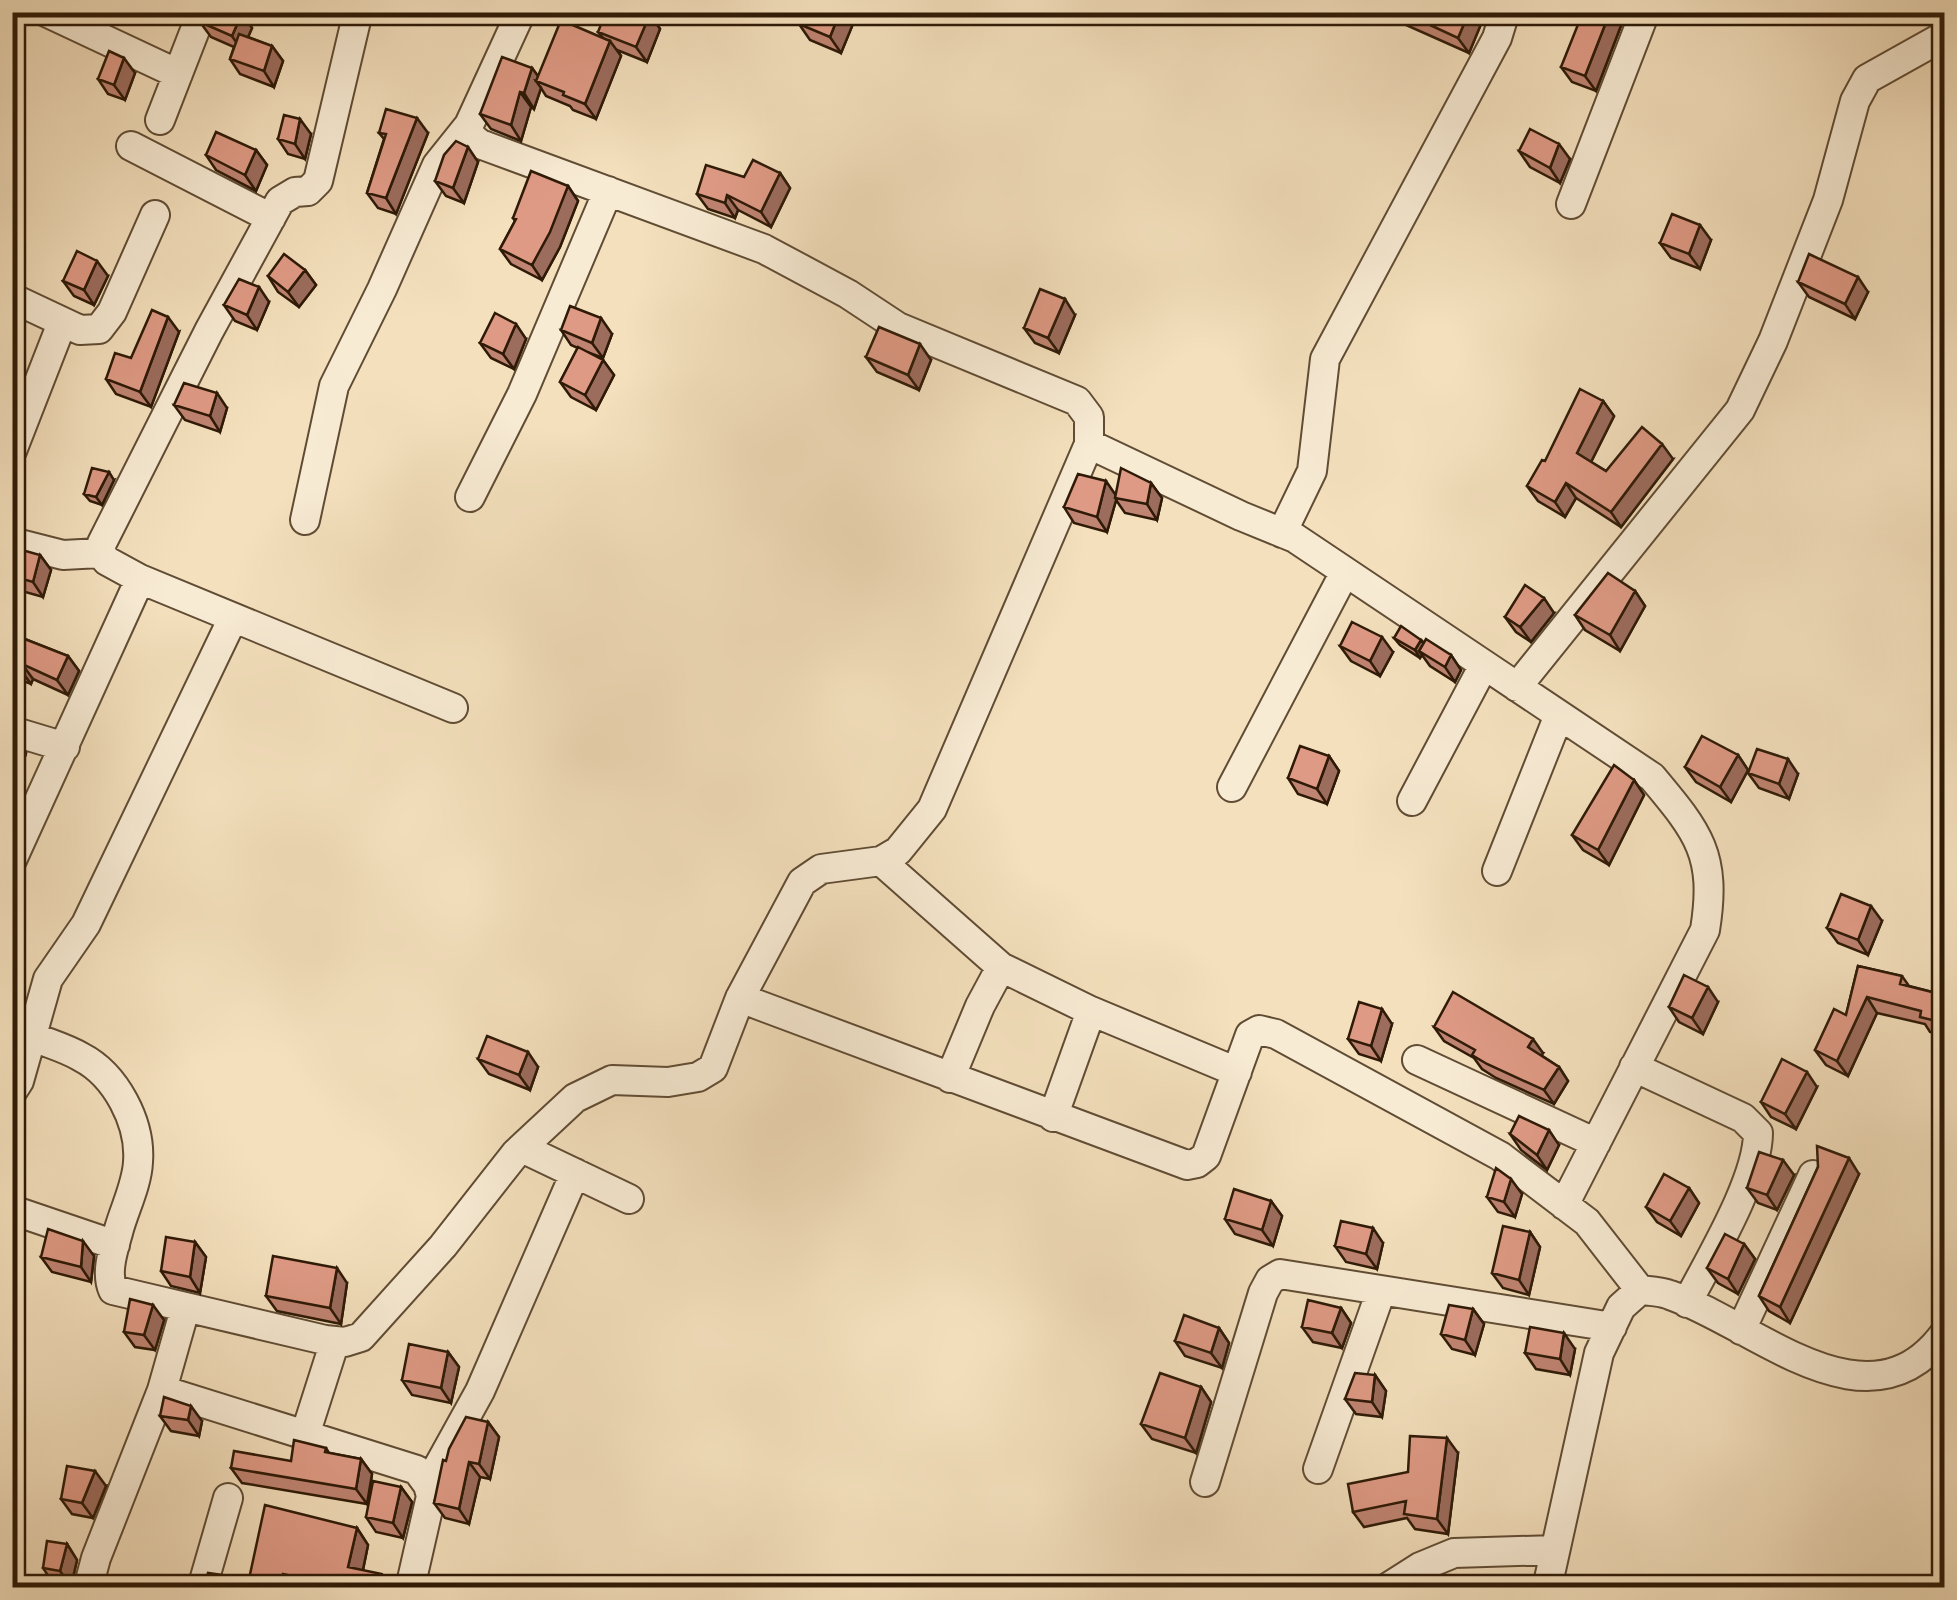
<svg xmlns="http://www.w3.org/2000/svg" width="1957" height="1600" viewBox="0 0 1957 1600" font-family="Vollkorn,serif">
<style>
.lines{fill:none;stroke-linecap:round;stroke-linejoin:round}
.minor-casing{stroke:#604c34;stroke-width:32}
.minor{stroke:#f8ebd4;stroke-width:28}
.wall{fill:#c08472;stroke:#2e1a07;stroke-width:2.5}
.shaded-wall{fill:#9c6c5d;stroke:#2e1a07;stroke-width:2.5}
.building{fill:#df9a85;stroke:#2e1a07;stroke-width:2.5}
</style>
<rect width="100%" height="100%" fill="#f4e0bd"/>
<filter id="stains"><feTurbulence type="fractalNoise" baseFrequency=".002" numOctaves="4"/><feColorMatrix values="0 0 0 0 .2 0 0 0 0 .09 0 0 0 0 .02 0 0 0 .5 -.17"/></filter>
<radialGradient id="worn" r=".72"><stop offset=".6" stop-color="#630" stop-opacity="0"/><stop offset="1" stop-color="#630" stop-opacity=".3"/></radialGradient>
<g class="lines">
<!-- minor casing -->
<g class="minor-casing">
<path id="minor" d="M46,12l132,62
M358,12l-40,169 -10,10 -13,1 -15,9 -71,130 -107,212 -2,10 7,8 33,18 313,129
M160,120l42,-108
M131,146l140,72
M1571,204l74,-192
M12,298l68,32 19,-1 13,-17 43,-97
M1089,444l152,72 54,22 357,239c47,56 65,78 53,153l-141,275
M12,451l50,-128
M470,497l52,-103 86,-203
M305,520l29,-134 48,-97 55,-124 32,-40
M1282,533l30,-62 13,-112 172,-321 8,-26
M12,542l51,13 37,-2
M1517,687l223,-277 33,-69 55,-141 27,-99 12,-22 77,-43
M12,731l53,16
M1232,787l113,-215
M1412,801l72,-136
M12,860l128,-281
M881,861l120,106 90,44 146,61
M1497,871l62,-156
M740,998l447,167 10,-2 9,-7 44,-121 9,-5 17,4 224,122 87,66 53,68
M31,1036c16,7 35,12 50,21 35,18 60,66 57,105 -1,22 -13,46 -19,67 -5,19 -14,43 -6,61l212,50 20,2 16,-5 82,-91 73,-93 59,-55 37,-18 56,2 30,-5 15,-9 27,-70 62,-116 19,-13 60,-8 17,-10 34,-42 157,-365v-27l-12,-16 -179,-74 -50,-33 -84,-45 -284,-105 -10,-8 -1,-11 52,-113
M1417,1060l179,83
M1634,1067l109,51 15,15c0,47 -49,127 -71,170
M950,1078l30,-72 21,-39
M12,1092l7,-11 29,-102 38,-55 147,-306
M1053,1117l38,-106
M522,1148l107,51
M12,1210l103,35
M1741,1330l72,-155
M162,1390l255,80 11,15 3,11 -21,92
M305,1435l30,-94
M1318,1469l63,-178
M1205,1482l58,-189 7,-13 10,-6 332,53
M428,1485l52,-94 95,-218
M88,1588l8,-30 66,-168 23,-81
M202,1588l26,-90
M1387,1588l33,-21 34,-14 101,-3
M1547,1588l52,-235 22,-46 19,-17c9,1 21,1 30,5 85,29 198,141 274,39"/>
</g>
<!-- minor -->
<use href="#minor" class="minor"/>
</g>
<!-- wall -->
<path class="wall" d="M804,12h46l5,7 -14,34 -31,-13 -11,-16z
M1391,12h95l-17,41 -72,-32z
M242,13l10,15 -4,9 24,9 11,15 -9,26 -34,-13 -10,-15 4,-12 -23,-10 -11,-15z
M650,14l10,15 -13,33 -30,-12 4,6 -25,63 -23,-9 -3,-4 -24,-10 -5,-8 -7,21 -3,-2 -10,34 -30,-12 -11,-15 52,-46 6,8 65,-38 -5,-6z
M1622,23l-26,68 -24,-9 -11,-15z
M135,73l-10,27 -17,-6 -10,-15z
M379,133h49l-32,81 -18,-6 -11,-15 17,-54z
M311,134l-6,25 -17,-5 -10,-15z
M256,150l11,15 -11,26 -40,-21 -10,-15z
M1519,151l51,8 -10,24 -30,-16z
M478,162l-14,41 -18,-7 -11,-15z
M780,173l10,15 -19,39 -33,-17 -3,8 -27,-9 -11,-15 47,-17z
M568,186l10,15 -18,46 -18,33 -31,-16 -11,-15 15,-28 -2,-3z
M1711,240l-11,29 -29,-11 -11,-15z
M305,270l11,15 -17,22 -21,-15 -10,-16z
M108,276l-14,29 -20,-9 -11,-15z
M1798,282l70,10 -13,27 -46,-22z
M269,302l-12,28 -22,-9 -11,-16z
M1075,315l-16,38 -24,-10 -11,-15z
M561,330l51,4 -9,24 -16,-6 16,8 11,15 -18,35 -25,-13 -11,-15 18,-34 -7,-3z
M179,332l-28,75 -35,-13 -10,-15 25,-21z
M526,339l-12,30 -23,-11 -11,-15z
M866,357l65,3 -12,30 -42,-18z
M1603,401l11,15 -23,46 15,9 67,-12 -52,68 -45,-29 -11,19 -27,-16 -11,-15 18,-25z
M174,405l53,3 -7,24 -35,-12z
M114,480l-12,25 -12,-4 -6,-7z
M1151,483l11,15 -5,22 -32,-7 -9,-13 -9,32 -33,-9 -10,-16 52,-13z
M40,555l11,15 -8,27 -25,-7 -6,-8v-25z
M1635,591l10,15 -25,45 -35,-21 -10,-15z
M1554,613l-23,29 -15,-10 -11,-15z
M12,634l56,22 11,15 -11,24 -35,-16 -2,5 -19,-7z
M1394,638l27,2 3,3 27,12 10,15 -6,12 -25,-16 -8,-11 -2,3 -20,-13z
M1340,646l53,6 -13,24 -29,-15z
M12,743l9,3 5,7 -2,7 -12,-3z
M1738,755l10,15 -17,32 -35,-20 -11,-15z
M1329,756l10,15 -12,33 -29,-10 -10,-16z
M1748,773l50,1 -9,25 -30,-11z
M1634,780l10,15 -35,70 -26,-15 -11,-15z
M1882,921l-14,34 -30,-12 -11,-15z
M1858,966l44,10 7,10 35,9v41l-14,-4 -5,-8 -48,-11 -29,63 -22,-11 -11,-15 31,-35z
M1718,1002l-15,32 -24,-12 -10,-15z
M1392,1024l-11,37 -22,-7 -11,-15z
M1434,1027l109,26 -2,2 18,12 9,14 -14,23 -58,-26 -14,-9 -8,-11 -30,-17z
M478,1059l60,8 -8,23 -41,-16z
M1817,1087l-21,42 -25,-12 -10,-15z
M1510,1134l49,11 -12,25 -26,-20z
M1818,1167l41,7 -69,149 -21,-12 -10,-15z
M1794,1175l-17,35 -19,-7 -11,-15z
M1689,1188l10,15 -18,33 -24,-14 -11,-15z
M1522,1194l-7,23 -17,-5 -11,-15z
M1271,1201l11,15 -9,30 -38,-12 -10,-15z
M1530,1232l10,15 -11,48 -26,-7 -11,-15z
M195,1242l11,15 -6,36 -29,-7 -10,-15z
M1383,1243l-6,26 -31,-7 -11,-16z
M1744,1244l11,15 -17,35 -20,-11 -11,-15z
M94,1256l-3,26 -39,-10 -11,-15z
M347,1283l-6,41 -64,-13 -11,-15z
M1341,1308l10,15 -9,25 -29,-6 -11,-15z
M1473,1309l11,15 -9,31 -23,-6 -11,-15z
M164,1320l-9,30 -20,-3 -11,-15z
M1219,1328l10,15 -7,25 -37,-12 -10,-15z
M1575,1349l-5,26 -34,-6 -11,-16z
M448,1352l11,15 -8,36 -39,-8 -10,-15z
M1375,1375l11,16 -4,26 -26,-3 -11,-15z
M1201,1387l10,15 -15,51 -44,-14 -11,-15z
M160,1416l42,5 -3,15 -28,-5z
M488,1422l11,15 -9,42 -10,-2 -11,47 -24,-6 -11,-15 12,-42z
M326,1448l3,5 32,6 11,15 -5,30 -125,-21 -11,-15 60,-7z
M1458,1453l-10,81 -33,-5 -8,-11 -43,9 -11,-15 55,-40z
M106,1486l-13,32 -21,-4 -11,-15z
M401,1487l11,15 -9,36 -27,-6 -10,-15z
M357,1528l11,17 -5,25 28,18h-187l45,-9z
M67,1544l10,16 -6,26 -18,-3 -10,-15z"/>
<!-- shaded-wall -->
<path class="shaded-wall" d="M840,12h10l5,7 -14,34 -11,-16z
M1469,12h17l-17,41 -11,-15z
M1610,12h4l8,11 -26,68 -11,-15z
M242,13l10,15 -10,23 -10,-15z
M650,14l10,15 -13,33 -11,-15z
M610,41l11,15 -25,63 -11,-15z
M272,46l11,15 -9,26 -10,-16z
M124,58l11,15 -10,27 -11,-15z
M532,68l11,15 -7,-2 5,7 -7,21 -10,-16z
M520,92l11,15 -10,34 -10,-16z
M417,118l11,15 -32,81 -10,-16z
M300,119l11,15 -6,25 -10,-15z
M1559,144l11,15 -10,24 -10,-15z
M468,147l10,15 -14,41 -11,-15z
M256,150l11,15 -11,26 -11,-16z
M780,173l10,15 -19,39 -10,-15z
M568,186l10,15 -18,46 -18,33 -10,-15z
M727,195l11,15 -3,8 -10,-15z
M1700,225l11,15 -11,29 -11,-15z
M97,261l11,15 -14,29 -10,-15z
M305,270l11,15 -17,22 -11,-15z
M1858,277l10,15 -13,27 -10,-15z
M259,287l10,15 -12,28 -10,-15z
M1065,299l10,16 -16,38 -11,-15z
M168,317l11,15 -28,75 -11,-15z
M601,318l11,16 -9,24 -11,-15z
M516,324l10,15 -12,30 -11,-15z
M920,344l11,16 -12,30 -11,-15z
M603,360l11,15 -18,35 -11,-15z
M217,393l10,15 -7,24 -10,-16z
M1603,401l11,15 -26,52 -11,-15z
M1662,444l11,15 -52,68 -10,-15z
M109,472l5,8 -12,25 -6,-8z
M1106,481l11,16 -10,35 -10,-15z
M1151,483l11,15 -5,22 -10,-16z
M1566,483l10,15 -11,19 -10,-15z
M40,555l11,15 -8,27 -10,-15z
M1635,591l10,15 -25,45 -10,-16z
M1544,598l10,15 -23,29 -11,-15z
M1382,637l11,15 -13,24 -10,-15z
M1421,640l6,7 -8,4 3,4 -2,3 -5,-8z
M1451,655l10,15 -6,12 -10,-15z
M68,656l11,15 -11,24 -11,-15z
M22,664l11,15 -2,5 -11,-15z
M21,746l5,7 -2,7 -5,-8z
M1738,755l10,15 -17,32 -11,-15z
M1329,756l10,15 -12,33 -10,-15z
M1788,759l10,15 -9,25 -10,-15z
M1634,780l10,15 -35,70 -11,-15z
M1871,906l11,15 -14,34 -10,-15z
M1708,987l10,15 -15,32 -11,-16z
M1867,997l10,16 -29,63 -11,-15z
M1382,1009l10,15 -11,37 -10,-15z
M1533,1039l10,14 -5,8 -10,-14z
M528,1052l10,15 -8,23 -11,-15z
M1559,1067l9,14 -14,23 -10,-14z
M1807,1072l10,15 -21,42 -11,-15z
M1549,1130l10,15 -12,25 -10,-15z
M1849,1158l10,16 -69,149 -10,-16z
M1783,1160l11,15 -17,35 -10,-15z
M1511,1179l11,15 -7,23 -11,-15z
M1689,1188l10,15 -18,33 -11,-15z
M1271,1201l11,15 -9,30 -11,-16z
M1373,1228l10,15 -6,26 -11,-15z
M1530,1232l10,15 -11,48 -10,-15z
M83,1241l11,15 -3,26 -10,-15z
M195,1242l11,15 -6,36 -10,-16z
M1744,1244l11,15 -17,35 -10,-15z
M337,1268l10,15 -6,41 -11,-16z
M153,1305l11,15 -9,30 -11,-15z
M1341,1308l10,15 -9,25 -10,-15z
M1473,1309l11,15 -9,31 -10,-15z
M1219,1328l10,15 -7,25 -11,-15z
M1564,1333l11,16 -5,26 -10,-16z
M448,1352l11,15 -8,36 -10,-15z
M1375,1375l11,16 -4,26 -10,-15z
M1201,1387l10,15 -15,51 -11,-15z
M191,1406l11,15 -3,15 -11,-16z
M488,1422l11,15 -9,42 -11,-15z
M1447,1438l11,15 -10,81 -11,-15z
M361,1459l11,15 -5,30 -11,-15z
M469,1462l11,15 -11,47 -10,-15z
M95,1471l11,15 -13,32 -11,-15z
M401,1487l11,15 -9,36 -10,-15z
M357,1528l11,17 -8,39 -12,-17z
M67,1544l10,16 -6,26 -11,-15z
M283,1574l10,14h-12z"/>
<!-- building -->
<path class="building" d="M204,12h36l2,1 -10,23 -32,-14z
M606,12h39l5,2 -14,33 -38,-15z
M804,12h36l-10,25 -31,-13z
M1402,12h67l-11,26z
M1583,12h27l-25,64 -24,-9z
M561,20l49,21 -25,63 -22,-9 1,-3 -28,-11z
M239,34l33,12 -8,25 -34,-12z
M109,51l15,7 -10,27 -16,-6z
M502,57l30,11 -8,25 -4,-1 -9,33 -31,-11z
M386,109l31,9 -31,80 -19,-5 19,-59 -7,-1z
M284,115l16,4 -5,25 -17,-5z
M1530,129l29,15 -9,24 -31,-17z
M216,132l40,18 -11,25 -39,-20z
M456,141l12,6 -15,41 -18,-7 9,-26z
M753,160l27,13 -19,39 -34,-17 -2,8 -28,-9 9,-29 38,12z
M531,171l37,15 -18,46 -18,33 -32,-16 16,-30 -3,-1z
M1672,214l28,11 -11,29 -29,-11z
M77,251l20,10 -13,29 -21,-9z
M284,254l21,16 -17,22 -20,-16z
M1809,254l49,23 -13,27 -47,-22z
M239,279l20,8 -12,28 -23,-10z
M1040,289l25,10 -17,39 -24,-10z
M570,306l31,12 -9,25 -31,-13z
M152,310l16,7 -28,75 -34,-13 9,-26 16,5z
M495,313l21,11 -13,30 -23,-11z
M879,327l41,17 -12,31 -42,-18z
M578,347l25,13 -18,35 -25,-13z
M184,383l33,10 -7,23 -36,-11z
M1580,389l23,12 -26,52 29,18 36,-44 20,17 -51,68 -45,-29 -11,19 -28,-16 15,-26 3,1z
M92,468l17,4 -13,25 -12,-3z
M1121,468l30,15 -4,21 -32,-6z
M1078,474l28,7 -9,36 -33,-10z
M15,548l25,7 -7,27 -21,-6v-19z
M1608,573l27,18 -25,44 -35,-20z
M1525,585l19,13 -24,29 -15,-10z
M1352,622l30,15 -12,24 -30,-15z
M1401,626l20,14 -6,10 -21,-12z
M12,634l56,22 -11,24 -35,-16 -2,5 -8,-3z
M1426,639l25,16 -6,12 -26,-16z
M1702,736l36,19 -18,32 -35,-20z
M12,743l9,3 -2,6 -7,-2z
M1300,746l29,10 -12,33 -29,-11z
M1757,749l31,10 -9,25 -31,-11z
M1614,765l20,15 -36,70 -26,-15z
M1841,894l30,12 -13,34 -31,-12z
M1858,966l44,10 -2,8 44,11v28l-24,-6 1,-6 -54,-14 -30,64 -22,-11 19,-41 12,6z
M1684,975l24,12 -16,31 -23,-11z
M1453,992l80,47 -5,8 31,20 -15,23 -57,-26 -15,-9 3,-5 -41,-23z
M1359,1002l23,7 -11,37 -23,-7z
M487,1036l41,16 -9,23 -41,-16z
M1782,1059l25,13 -22,42 -24,-12z
M1519,1116l30,14 -12,25 -27,-21z
M1817,1146l32,12 -69,149 -21,-11 59,-129z
M1759,1152l24,8 -16,35 -20,-7z
M1496,1168l15,11 -7,23 -17,-5z
M1664,1174l25,14 -19,33 -24,-14z
M1234,1189l37,12 -9,29 -37,-11z
M1341,1221l32,7 -7,26 -31,-8z
M1503,1226l27,6 -11,48 -27,-7z
M48,1229l35,12 -2,26 -40,-10z
M1725,1234l19,10 -16,35 -21,-11z
M166,1237l29,5 -5,35 -29,-6z
M273,1256l64,12 -7,40 -64,-12z
M130,1299l23,6 -9,30 -20,-3z
M1308,1300l33,8 -9,25 -30,-6z
M1449,1305l24,4 -8,31 -24,-6z
M1184,1315l35,13 -8,25 -36,-12z
M1530,1327l34,6 -4,26 -35,-6z
M409,1344l39,8 -7,36 -39,-8z
M1160,1373l41,14 -16,51 -44,-14z
M1355,1373l20,2 -3,27 -27,-3z
M164,1397l27,9 -3,14 -28,-4z
M466,1417l22,5 -9,42 -10,-2 -10,47 -25,-6 9,-43 3,1 3,-12z
M1410,1436l37,2 -10,81 -33,-5 2,-13 -53,11 -5,-28 60,-12z
M294,1440l32,8 -1,4 36,7 -5,30 -125,-21 3,-17 57,10z
M67,1466l28,5 -13,32 -21,-4z
M373,1481l28,6 -8,36 -27,-6z
M265,1505l92,23 -9,39 34,7 7,14h-44l-62,-14 -2,14h-77l4,-15 41,6z
M47,1541l20,3 -7,27 -17,-3z"/>
<!-- margin -->
<rect width="1957" height="1600" fill="none" stroke="#f4e0bd" stroke-width="50"/>
<rect x="15" y="15" width="1927" height="1570" fill="none" stroke="#2e1a07" stroke-width="5"/>
<rect x="25" y="25" width="1907" height="1550" fill="none" stroke="#2e1a07" stroke-width="2.5"/>
<rect width="100%" height="100%" filter="url(#stains)"/>
<rect width="100%" height="100%" fill="url(#worn)"/>
</svg>
